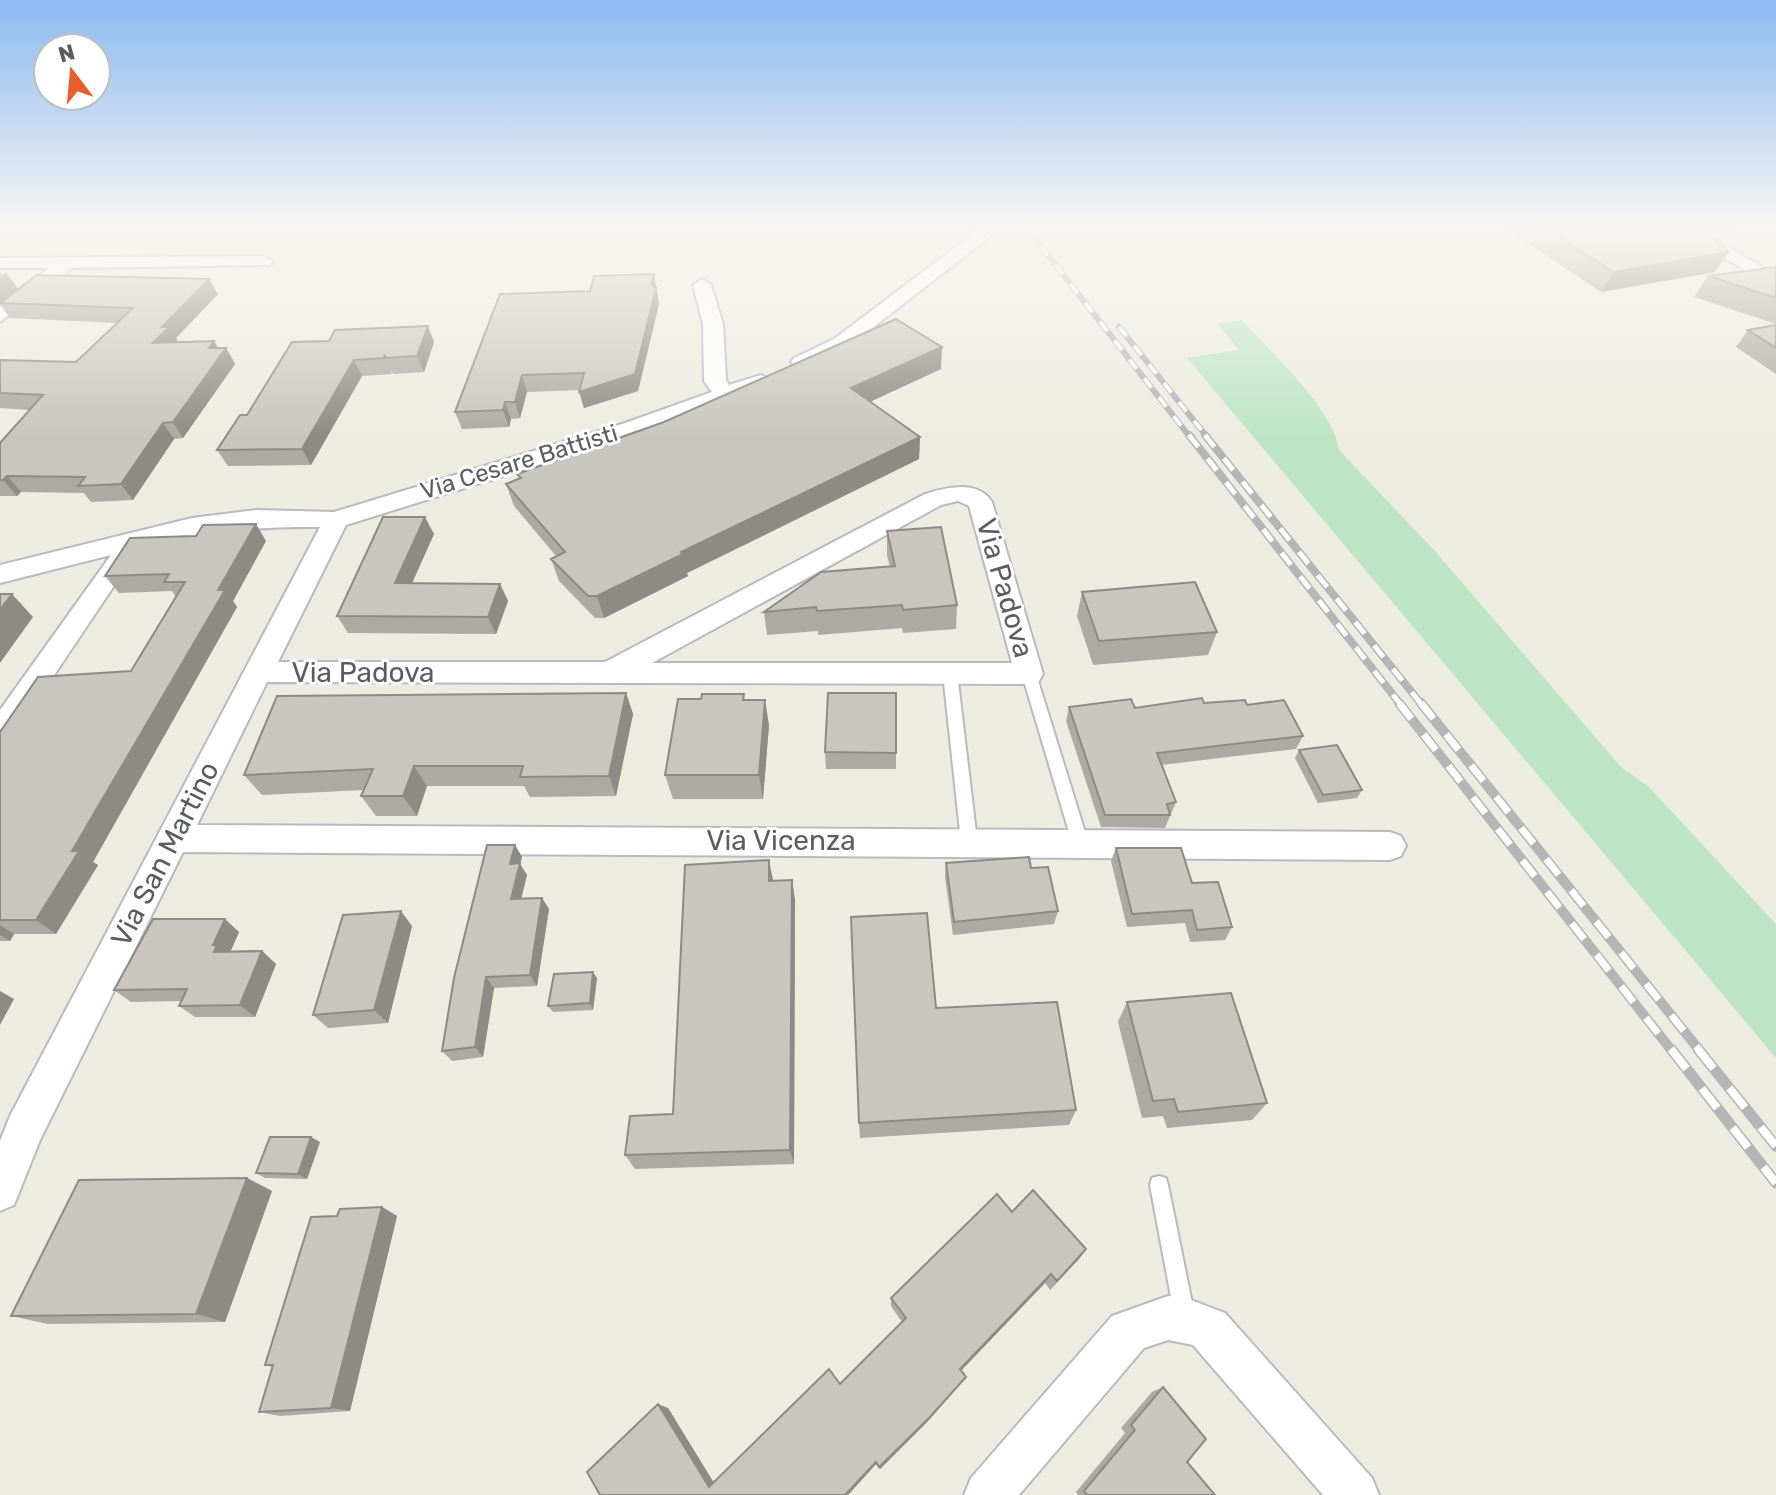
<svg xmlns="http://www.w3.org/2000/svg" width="1776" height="1495" viewBox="0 0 1776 1495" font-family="Rubik,sans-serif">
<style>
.green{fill:#bde5c4}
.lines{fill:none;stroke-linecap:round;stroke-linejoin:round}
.service-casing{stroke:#b9bac0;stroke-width:4}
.minor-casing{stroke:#b9bac0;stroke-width:4}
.service{fill:#fff;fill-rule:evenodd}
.minor{fill:#fff;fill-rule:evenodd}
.rail-far3-casing{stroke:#b4b5b5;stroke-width:6}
.rail-far2-casing{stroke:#b4b5b5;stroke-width:8}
.rail-far1-casing{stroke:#b4b5b5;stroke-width:10}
.rail-casing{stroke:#b4b5b5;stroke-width:11}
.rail-far3{stroke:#fff;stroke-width:4;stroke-dasharray:12;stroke-linecap:butt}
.rail-far2{stroke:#fff;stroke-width:5;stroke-dasharray:15;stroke-linecap:butt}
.rail-far1{stroke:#fff;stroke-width:7;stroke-dasharray:20;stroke-linecap:butt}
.rail{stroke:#fff;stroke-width:8;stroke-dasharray:25;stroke-linecap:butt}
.wall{fill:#acaaa3}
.shaded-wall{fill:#8c8b85}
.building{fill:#c8c6be;stroke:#8c8b85;stroke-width:2}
.labels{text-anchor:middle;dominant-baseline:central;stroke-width:6;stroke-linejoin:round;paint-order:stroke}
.far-street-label{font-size:24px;fill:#5a5c62;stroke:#fff}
.street-label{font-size:28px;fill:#5a5c62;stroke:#fff}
</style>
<rect width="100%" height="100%" fill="#edece1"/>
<!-- green -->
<path class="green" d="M1242,320c28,32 91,88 97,130l95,100 187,217 27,19 128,138v134l-589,-700 52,-8 -21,-26z"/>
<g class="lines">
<!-- service casing -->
<g class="service-casing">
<path id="service" d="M950,668l7,5 20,168 -3,5 -5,1 -5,-1 -3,-5 -18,-168z
M1029,669l7,5 52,168 -3,5 -5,1 -5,-1 -3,-5 -50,-168z
M1159,1176l7,2 2,7 26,128 -3,7 -7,3 -7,-3 -3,-7 -24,-128 2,-7z"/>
</g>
<!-- minor casing -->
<g class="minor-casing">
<path id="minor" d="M982,227h20l-154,120 -40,19h-14l-3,-4 3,-4 40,-19z
M1673,227h22l81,48v14z
M264,256l9,5 -3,4 -198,3 -72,54v-15l49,-39h-49v-10z
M702,279l9,6 12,39 3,56 3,5 32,-10 11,6 -4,4 -127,48 -295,92 -68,137h327l320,-168c21,-6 52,-15 67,8l51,172 -4,7 -10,3 -762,-2 -70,143 1193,7 11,4 5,10 -5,10 -11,4 -1207,-8 -143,288 -26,65 -14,6v-70l10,-25 310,-589c-63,-1 -119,5 -180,20l-130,194 -10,4v-35l111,-155 -111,28v-18l192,-47 65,-8 77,2 291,-89 87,-31 -8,-11 -1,-57 -10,-39zM958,501l11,5 43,157h-360l289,-158z
M1168,1296l18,2 39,15 147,165 7,17h-56l-130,-150 -25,-5 -24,8 -125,147h-55l7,-17 141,-162z"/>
</g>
<!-- service -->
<use href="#service" class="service"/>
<!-- minor -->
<use href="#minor" class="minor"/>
<!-- rail-far3 casing -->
<g class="rail-far3-casing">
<path id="rail-far3" d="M1026,227l164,210
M1119,327l88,110"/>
</g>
<!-- rail-far2 casing -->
<g class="rail-far2-casing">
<path id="rail-far2" d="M1189,435l212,270
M1205,435l217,270"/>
</g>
<!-- rail-far1 casing -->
<g class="rail-far1-casing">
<path id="rail-far1" d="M1399,703l273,348
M1421,703l279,348"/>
</g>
<!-- rail casing -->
<g class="rail-casing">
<path id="rail" d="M1671,1049l105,134
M1698,1049l78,97"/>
</g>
<!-- rail-far3 -->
<use href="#rail-far3" class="rail-far3"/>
<!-- rail-far2 -->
<use href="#rail-far2" class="rail-far2"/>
<!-- rail-far1 -->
<use href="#rail-far1" class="rail-far1"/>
<!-- rail -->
<use href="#rail" class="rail"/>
</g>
<!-- wall -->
<path class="wall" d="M1504,227h247l-41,5 -8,-4 27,24 -14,20 -114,20z
M1776,267v57l-82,-27 14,-21z
M0,272l18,17 200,5 -42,44 2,4 36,-1 4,7h8l9,16 -52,74 -9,1 -41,61 -42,2 -7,-9 -63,-1 -4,4h-17v-53l30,-33 -30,-2v-48l76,2 42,-39 -108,-5 -10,-14z
M654,274l5,30 -21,87 -54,17 -4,-18 -53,2 -7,26 -9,1 -2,8 -47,2 -7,-17 135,-121z
M1776,325v49l-40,-27 12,-17z
M292,342h142l-10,30 -30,2 -3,-3 1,3 -30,2 -51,89 -83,1 -11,-16 30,-35z
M941,369l-71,33 50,35 -1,22 -232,114 1,3 -84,42h-9l-36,-37 -8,-22 5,-3 -42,-50 -8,-22 13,-5 -2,-5z
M887,531l70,74 -1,24 -53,4 -1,-5 -84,7v-4l-51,4 -3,-23 126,-45 -3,-12z
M434,534l-22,49 88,1 8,17 -12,33 -148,-1 -11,-17z
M266,541l-33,60 4,6 -144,255 5,3 -42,69h-42l-4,7h-10v-209l131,-61 45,-74 -4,-6 -53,2 -14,-17z
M1082,592l135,40 -9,23 -115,10 -16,-49z
M626,693l7,21 -17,82 -86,1 -6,-11h-97l-10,30h-41l-15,-20 3,-6 -102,5 -18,-20z
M896,693v76h-70l-1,-17z
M745,700l24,25 -6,74h-90l-8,-24z
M1204,703l43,2 56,31 -7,13 -135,16 15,37 -11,26 -64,-1 -35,-106 3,-14 66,1z
M1299,750l63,40 -5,8 -39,5 -23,-45z
M515,845l7,12 -2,7 7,11 -6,24 21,-1 7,11 -12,77 -43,2 -11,69 -31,4 -10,-10z
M1116,848l76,35 40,44 -7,13 -35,2 -5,-19 -58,4 -16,-66z
M946,863l85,5 27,43 -4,13 -101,11 -8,-58z
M792,880l3,20 -1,264 -159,5 -10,-14 48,-41 100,-233z
M412,926l-24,97 -60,5 -15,-13z
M239,932l-9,20 32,-1 14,13 -21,53h-60l-16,-11 2,-5 -50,1 -17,-12z
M597,978l-4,32 -40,2 -5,-6z
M1127,1002l140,101 -15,17 -85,8 -4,-12 -21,2 -24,-96z
M936,1008l140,102 -7,15 -209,13 -1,-15z
M320,1142l-13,37 -42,-1 -9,-5z
M247,1178l25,13 -47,131 -177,2 -37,-8z
M382,1207l15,9 -47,195 -70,5 -21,-4 13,-45 -7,-2 72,-149z
M1012,1212l74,37 -36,41 -5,-7 -84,87 5,7 -4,5 -34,39 -48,48 -4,-5 -28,31h-248l68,-87 46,75 126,-99 62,-62 -11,-16v-8z
M1163,1387l24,75 28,33h-137l-2,-3 49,-59 -4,-5 31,-36z"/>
<!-- shaded-wall -->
<path class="shaded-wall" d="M1713,227h38l-41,5z
M1729,252l-14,20 -114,20 12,-20z
M6,272l12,17 -18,14v-26z
M654,274l5,30 -21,87 -54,17 -5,-16 72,-107z
M209,279l9,15 -42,44 2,5h-25l9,-16z
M428,326l6,16 -10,30 -7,-16z
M214,341l8,14 4,-7 9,16 -52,74 -10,-16 36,-74z
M942,347l-1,22 -89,41 -1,-22z
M354,360l8,16 -51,89 -9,-16z
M522,375l5,17 -7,26 -5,-16z
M505,402l6,17 -2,8 -6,-17z
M163,423l11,16 -41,61 -12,-16z
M920,437l-1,22 -232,114 1,3 -84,42 -7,-22 84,-44z
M7,476l14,16 -4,4 -14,-16z
M425,517l9,17 -30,67 -9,-18z
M256,524l10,17 -33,60 4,6 -144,255 5,3 -42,69 -20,-14 36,-69z
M500,584l8,17 -12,33 -8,-17z
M12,594l21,23 -33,46v-53z
M626,693l7,21 -17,82 -7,-20z
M765,700l4,25 -6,74 -4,-24z
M414,766l13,20 -10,30 -14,-20z
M515,845l7,12 -2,7 7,11 -9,36 -7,-12 -1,-35z
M769,860l4,20v22l-4,-21z
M792,880l3,20 -1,264 -4,-14z
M542,898l7,11 -12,77 -7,-11z
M401,911l11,15 -24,97 -14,-13z
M225,919l14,13 -10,23 -15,-3 -1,-7z
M0,925l14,9 -4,7 -10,-6z
M262,951l14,13 -21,53 -15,-12z
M593,972l4,6 -4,32 -3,-7z
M486,977l8,11 -11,69 -8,-10z
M0,991l14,8 -14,26z
M311,1137l9,5 -13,37 -9,-5z
M247,1178l25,13 -47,131 -29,-8z
M382,1207l15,9 -47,195 -19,-3z
M1086,1249l-7,10 -29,31 7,-9z
M1051,1274l-6,9 -88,92 3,-6z
M966,1377l-38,44 -48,48 -1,-2z
M658,1404l10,4 49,80 -8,-1z
M876,1462v2l-28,31h-3z"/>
<!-- building -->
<path class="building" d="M1544,227h157l28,25 -116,20z
M1776,267v31l-68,-22z
M654,274l-3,11 5,3 -21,86 -56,18 5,-19 -62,2 -7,27h-10l-2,8 -48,2 45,-118 90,-3 4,-15z
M37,275l172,4 -47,48h7l-16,16 61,-2 -5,7h17l-53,74 -10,1 -42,61 -43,2 7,-9 -78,-1 -4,4h-3v-37l43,-48 -43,-2v-33l76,2 57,-54 -133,-5z
M896,319l46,28 -91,41 69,49 -239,115 2,2 -86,42h-9l-37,-37 14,-7 -59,-68 15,-6 -4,-4 147,-52z
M1776,325v23l-28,-18z
M428,326l-11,30 -30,2 -3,-3 1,3 -31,2 -52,89 -85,1 23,-35h7l45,-73 37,-1 6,-11z
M383,517h42l-30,66 105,1 -12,33 -151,-1z
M256,524l-38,66h7l-153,261h7l-43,69h-36v-188l38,-55 93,-6 54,-89h-21l5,-8 -64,2 25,-38 66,-2 7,-11z
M941,527l16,78 -54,5 -1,-5 -85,6 -1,-4 -52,5 57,-40 74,-6 -8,-35z
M1195,582l22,50 -118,9 -17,-49z
M0,594h12l-12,16z
M626,693l-17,83 -89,1 3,-11h-109l-11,30h-42l12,-27 -129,6 33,-79z
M828,693h68v60l-71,-1z
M702,694h42l-1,6h22l-6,75h-94l13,-76h23z
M1202,698l2,5 41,-3 2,5 37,-5 19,36 -146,17 19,49 -9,2 3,11h-65l-36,-108 62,-8 4,9z
M1337,745l25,45 -39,5 -24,-45z
M487,845h28l-5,19 10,-1 -9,36 31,-1 -12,77 -44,2 -11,70 -33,4 12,-73z
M1116,848h65l11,35 26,-1 14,45 -35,3 -5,-20 -60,4z
M1029,857l2,11 17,-1 10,44 -104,11 -8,-59z
M769,860v21l23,-1 -2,270 -165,5 5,-39 43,-2 12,-249z
M401,911l-27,99 -61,5 30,-100z
M927,913l9,95 121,-6 19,108 -217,13 -8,-206z
M153,919h72l-12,26h4l-3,7 48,-1 -22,54 -61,1 8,-17 -73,1z
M593,972l-3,31 -42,3 6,-32z
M1231,993l36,110 -89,9 -4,-13 -21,2 -26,-99z
M270,1137h41l-13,37 -42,-1z
M247,1178l-51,136 -185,2 68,-136z
M1033,1190l53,59 -29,32 -6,-7 -91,95 6,8 -36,40 -51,50 -3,-5 -31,33h-245l-13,-23 71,-68 51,83 120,-118 11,15 66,-66 -15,-20 106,-104 15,18z
M382,1207l-51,201 -72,4 14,-47h-8l46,-148 26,-1 3,-7z
M1163,1387l43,52 -19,23 28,33h-128l-3,-4 51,-61 -4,-5z"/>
<!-- sky -->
<linearGradient id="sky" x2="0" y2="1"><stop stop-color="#8bbaf1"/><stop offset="0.52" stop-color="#f7f6f2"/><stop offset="1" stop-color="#f7f6f2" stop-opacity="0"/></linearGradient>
<rect width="1776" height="437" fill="url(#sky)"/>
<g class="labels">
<!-- far-street labels -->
<g class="far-street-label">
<text transform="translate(519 462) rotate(-17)">Via Cesare Battisti</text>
</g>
<!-- street labels -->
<g class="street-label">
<text transform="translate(1005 588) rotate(74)">Via Padova</text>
<text x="363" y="672">Via Padova</text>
<text x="781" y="840">Via Vicenza</text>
<text transform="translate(165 854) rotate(-63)">Via San Martino</text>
</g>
</g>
<!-- north arrow -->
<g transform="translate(72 72) rotate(344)"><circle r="38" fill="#ffffff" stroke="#bdbec0" stroke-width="2"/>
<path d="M0-6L14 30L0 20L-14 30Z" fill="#e95c2b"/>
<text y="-12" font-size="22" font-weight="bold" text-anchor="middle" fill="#5a5c62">N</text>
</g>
</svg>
